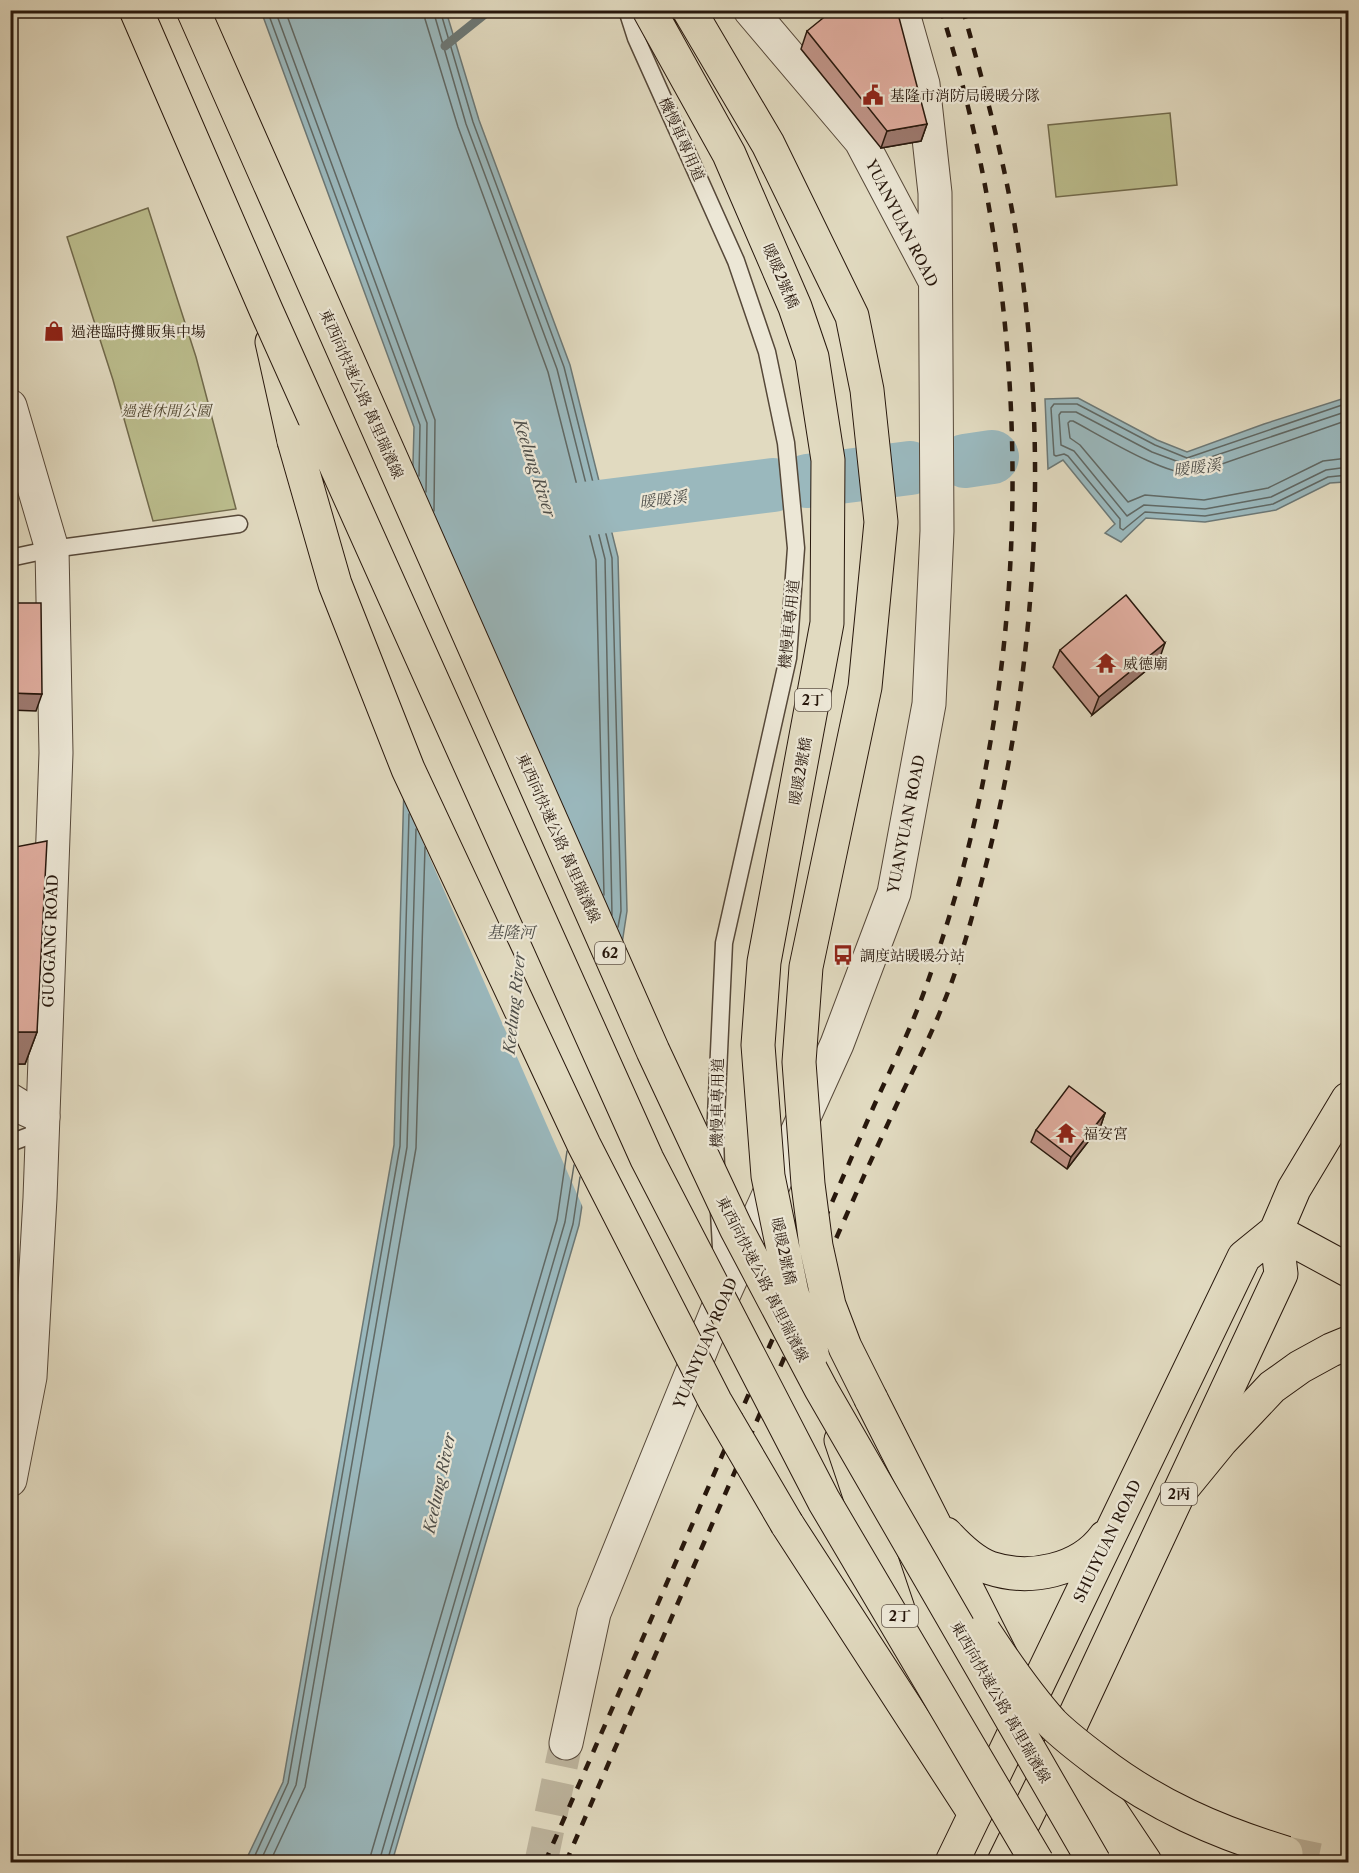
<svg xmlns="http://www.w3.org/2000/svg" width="1359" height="1873" viewBox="0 0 1359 1873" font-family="'Libre Caslon Text','Noto Serif TC',serif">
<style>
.green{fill:#bbbd8d;stroke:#716a4c;stroke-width:1.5}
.water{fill:#9ab8bd;stroke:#6c7876;stroke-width:1.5}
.pier{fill:#e1dac0}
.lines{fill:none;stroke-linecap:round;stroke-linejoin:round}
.shore{stroke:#606864;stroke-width:1.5}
.stream{stroke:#6c7876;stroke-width:9}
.river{stroke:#9ab8bd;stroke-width:54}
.minor-tunnel{stroke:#bcb39c;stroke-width:33;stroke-dasharray:33 16;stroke-linecap:butt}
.trunk-tunnel{stroke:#bcb39c;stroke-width:33;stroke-dasharray:33 16;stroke-linecap:butt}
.service-casing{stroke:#564839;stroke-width:19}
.minor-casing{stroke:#564839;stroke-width:35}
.tertiary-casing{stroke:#564839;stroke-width:35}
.primary-casing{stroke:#27170c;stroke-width:35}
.trunk-casing{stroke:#27170c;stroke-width:35}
.motorway-casing{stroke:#27170c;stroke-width:35}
.service{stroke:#ece7d6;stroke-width:16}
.minor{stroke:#ece7d6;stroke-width:33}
.tertiary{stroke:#ece7d6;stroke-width:33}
.primary{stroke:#e1dac0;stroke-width:33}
.trunk{stroke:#e1dac0;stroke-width:33}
.motorway{stroke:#e1dac0;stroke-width:33}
.rail{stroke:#27170c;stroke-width:4.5;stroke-dasharray:10 10;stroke-linecap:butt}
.primary-bridge-casing{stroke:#27170c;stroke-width:35;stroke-linecap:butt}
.trunk-bridge-casing{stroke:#27170c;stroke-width:35;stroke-linecap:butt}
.primary-bridge{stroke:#e1dac0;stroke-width:33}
.trunk-bridge{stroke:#e1dac0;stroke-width:33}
.wall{fill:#c19589;stroke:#27170c;stroke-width:1.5}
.shaded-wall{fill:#9d796f;stroke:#27170c;stroke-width:1.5}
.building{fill:#e0ad9f;stroke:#27170c;stroke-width:1.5}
.labels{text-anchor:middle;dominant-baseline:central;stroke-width:4.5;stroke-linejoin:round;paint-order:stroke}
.shield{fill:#ece7d6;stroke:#625549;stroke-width:1.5}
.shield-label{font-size:14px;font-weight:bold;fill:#27170c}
.poi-label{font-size:15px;fill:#27170c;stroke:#ece7d6;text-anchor:start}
.street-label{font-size:15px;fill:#27170c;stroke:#ece7d6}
.park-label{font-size:15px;font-style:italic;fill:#534933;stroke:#ece7d6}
.water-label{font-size:16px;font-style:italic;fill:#4f4f4a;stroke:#ece7d6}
</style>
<rect width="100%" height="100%" fill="#e1dac0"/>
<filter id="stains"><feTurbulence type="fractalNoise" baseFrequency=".00333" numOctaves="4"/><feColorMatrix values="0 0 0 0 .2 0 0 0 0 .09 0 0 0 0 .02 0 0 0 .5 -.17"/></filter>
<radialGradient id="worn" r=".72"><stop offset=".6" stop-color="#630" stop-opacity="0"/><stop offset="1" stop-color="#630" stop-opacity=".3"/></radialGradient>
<!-- green -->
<path class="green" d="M1170,113l7,72 -121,12 -8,-72z
M148,208l48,149 40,152 -83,12 -40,-141 -46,-143z"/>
<!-- water -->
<path class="water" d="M261,11h185l33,109 91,245 48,192 9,354 -48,314 -187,637h-147l38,-80 111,-637 20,-718z
M1348,397v82l-3,3 -15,1 -54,27 -71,12 -59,-4 -25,24 -16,-9 10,-9 -52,-64 -15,9 -3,-70 33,-1 79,42 30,12 77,-28z"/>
<!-- pier -->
<path class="pier" d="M410,460l212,498 -38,252 -183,-418z"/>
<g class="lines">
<!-- shore -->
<path class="shore" d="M267,10l153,415 -1,51
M275,10l152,413 -1,69
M285,10l150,410 -1,91
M424,10l1,9 33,108 90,245 48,188 8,335
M433,10l33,114 91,245 48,190 7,356
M440,10l33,112 91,245 48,191 9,353 -3,16
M1348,403l-161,55 -32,-13 -78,-41h-23l-3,4 3,47 2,1 8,-2 4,2 52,63v9l3,2 22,-18 60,4 68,-12 55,-27 20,-2
M1348,411l-161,54 -35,-13 -76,-40h-15l-2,3 2,30 13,6 53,65 17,-11 61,4 66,-12 55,-27 22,-3
M1348,420l-152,53c-26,6 -98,-39 -123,-52h-3l-2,2 2,15 10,7 48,57 17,-7 59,5 64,-12 55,-27 25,-3
M252,1862l36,-79 112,-637 9,-332
M260,1862l36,-77 111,-638 9,-318
M270,1862l35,-75 111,-639 9,-301
M370,1862l1,-8 186,-634 10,-69
M379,1862l186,-640 9,-57
M387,1862l186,-638 7,-47"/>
<!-- stream -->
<path class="stream" d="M445,46l45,-36"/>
<!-- river -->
<path class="river" d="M965,461l27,-4
M807,481l103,-13
M552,513l221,-28"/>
<!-- minor-tunnel -->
<path class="minor-tunnel" d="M541,1862l25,-119"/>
<!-- trunk-tunnel -->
<path class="trunk-tunnel" d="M1286,1853l43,9"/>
<!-- service casing -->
<g class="service-casing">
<path id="service" d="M627,10l9,28 100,223 31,91 19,91 10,105 -8,110 -64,285 -9,196 1,27
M10,558l42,-9 187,-25
M10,1143l32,-12
M719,1212l4,71"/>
</g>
<!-- minor casing -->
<g class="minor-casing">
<path id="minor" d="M750,10l111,131 73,138
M10,1100l13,8 20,9
M566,1743l28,-130 129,-317 114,-252 57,-151 35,-189 8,-173 -2,-338 -12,-109 -21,-74"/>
</g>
<!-- tertiary casing -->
<g class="tertiary-casing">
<path id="tertiary" d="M10,406l42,143 4,204 -16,445 -10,179 -20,103"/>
</g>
<!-- primary casing -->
<g class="primary-casing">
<path id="primary" d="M871,1399l130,257
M841,1440l59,175
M946,1534c12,13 27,28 44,34 39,13 90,3 115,-31
M952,1862l292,-605 32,-26 18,-42 54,-90
M1004,1862l54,-110 223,-478 -5,-43"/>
</g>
<!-- trunk casing -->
<g class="trunk-casing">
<path id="trunk" d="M272,342l22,99
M1276,1231l72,39
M1181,1490l40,-49 51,-54 28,-20 31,-17 17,-7
M787,1524l188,290
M1077,1773l34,38 34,51"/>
</g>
<!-- motorway casing -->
<g class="motorway-casing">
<path id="motorway" d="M1058,1752l61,110"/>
</g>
<!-- service -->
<use href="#service" class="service"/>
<!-- minor -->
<use href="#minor" class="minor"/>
<!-- tertiary -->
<use href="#tertiary" class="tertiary"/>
<!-- primary -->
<use href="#primary" class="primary"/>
<!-- trunk -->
<use href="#trunk" class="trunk"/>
<!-- motorway -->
<use href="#motorway" class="motorway"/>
<!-- rail -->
<path class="rail" d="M545,1862c80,-182 159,-365 238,-547 30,-69 60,-138 90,-207 17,-38 37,-77 51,-116 114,-310 116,-668 17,-982
M566,1862c81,-188 163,-377 245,-566 26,-60 52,-119 80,-179 17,-38 38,-76 53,-115 16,-39 27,-81 38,-122 54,-201 67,-415 38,-621 -12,-85 -34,-167 -57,-249"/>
<!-- primary-bridge casing -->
<g class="primary-bridge-casing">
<path id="primary-bridge" d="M649,10l80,144 66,153 17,50 16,103 -1,163 -63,339 -6,83 10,131 24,117 20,60
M689,10l79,134 84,172 15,74 14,132 -16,165 -59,280 -7,95 9,122 8,62 13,59 16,42 26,52"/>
</g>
<!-- trunk-bridge casing -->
<g class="trunk-bridge-casing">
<path id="trunk-bridge" d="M136,10l130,300 381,849 177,342 213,361
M193,10l460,1041 83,177 85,161 273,473
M294,441l41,143 73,185 176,376 131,256 72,123
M984,1631c21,32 42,63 68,92 14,14 30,26 46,38 57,44 119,71 188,92"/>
</g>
<!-- primary-bridge -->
<use href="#primary-bridge" class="primary-bridge"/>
<!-- trunk-bridge -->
<use href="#trunk-bridge" class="trunk-bridge"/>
</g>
<!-- wall -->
<path class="wall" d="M807,31l120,93 -6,17 -40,7 -80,-99z
M1060,650l99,10 -67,55 -39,-48z
M10,848l27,184 -12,32h-15z
M1105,1113l-4,12 -34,44 -36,-27 5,-12z"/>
<!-- shaded-wall -->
<path class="shaded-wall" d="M927,124l-6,17 -40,7 6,-17z
M1165,643l-6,17 -67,55 7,-18z
M10,693l32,1 -6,17 -26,-1z
M14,1032h23l-12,32h-15v-21z
M1105,1113l-4,12 -34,44 4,-12z"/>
<!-- building -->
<path class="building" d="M833,10h64l30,114 -40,7 -80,-100z
M1126,595l39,48 -66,54 -39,-47z
M10,603h31l1,91 -32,-1z
M47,841l-10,191h-23l-4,-12v-172z
M1069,1086l36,27 -34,44 -35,-27z"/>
<!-- icons -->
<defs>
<g id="civic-bare" transform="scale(1.62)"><path d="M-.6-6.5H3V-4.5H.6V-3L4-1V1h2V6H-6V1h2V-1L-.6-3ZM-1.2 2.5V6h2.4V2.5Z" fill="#8f2418" stroke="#ece7d6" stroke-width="2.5" paint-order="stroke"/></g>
<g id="shop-bare" transform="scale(1.62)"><path d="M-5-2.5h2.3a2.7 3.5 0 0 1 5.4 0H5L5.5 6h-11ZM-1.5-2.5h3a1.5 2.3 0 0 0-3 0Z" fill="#8f2418" stroke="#ece7d6" stroke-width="2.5" paint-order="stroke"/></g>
<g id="temple-bare" transform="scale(1.62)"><path d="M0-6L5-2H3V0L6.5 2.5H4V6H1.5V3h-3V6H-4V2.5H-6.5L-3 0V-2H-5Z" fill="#8f2418" stroke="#ece7d6" stroke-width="2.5" paint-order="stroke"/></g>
<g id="bus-bare" transform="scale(1.62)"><path d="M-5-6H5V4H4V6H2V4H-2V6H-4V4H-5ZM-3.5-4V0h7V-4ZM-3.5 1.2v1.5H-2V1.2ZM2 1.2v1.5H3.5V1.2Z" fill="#8f2418" stroke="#ece7d6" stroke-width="2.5" paint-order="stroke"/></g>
</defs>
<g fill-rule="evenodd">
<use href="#civic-bare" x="873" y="95"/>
<use href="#shop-bare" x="54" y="331"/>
<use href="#temple-bare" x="1106" y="663"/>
<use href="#bus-bare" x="843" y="955"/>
<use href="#temple-bare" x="1066" y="1133"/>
</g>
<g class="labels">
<!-- shield labels -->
<g class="shield">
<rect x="795" y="689" width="36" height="22" rx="4.5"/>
<rect x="595" y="942" width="30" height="22" rx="4.5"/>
<rect x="1161" y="1483" width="36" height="22" rx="4.5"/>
<rect x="882" y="1605" width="36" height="22" rx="4.5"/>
</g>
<g class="shield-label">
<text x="813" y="700">2丁</text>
<text x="610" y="953">62</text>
<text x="1179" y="1494">2丙</text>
<text x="900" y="1616">2丁</text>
</g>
<!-- poi labels -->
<g class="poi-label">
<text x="890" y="95">基隆市消防局暖暖分隊</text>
<text x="71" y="331">過港臨時攤販集中場</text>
<text x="1123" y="663">威德廟</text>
<text x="860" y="955">調度站暖暖分站</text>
<text x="1083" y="1133">福安宮</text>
</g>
<!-- street labels -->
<g class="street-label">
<text transform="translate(682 139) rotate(66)">機慢車專用道</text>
<text transform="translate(902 223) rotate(63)">YUANYUAN ROAD</text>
<text transform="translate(781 276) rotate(67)">暖暖2號橋</text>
<text transform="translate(362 394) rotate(66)">東西向快速公路 萬里瑞濱線</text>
<text transform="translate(789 624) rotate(-84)">機慢車專用道</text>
<text transform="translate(800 771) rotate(-80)">暖暖2號橋</text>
<text transform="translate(906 824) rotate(-79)">YUANYUAN ROAD</text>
<text transform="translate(559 838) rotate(66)">東西向快速公路 萬里瑞濱線</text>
<text transform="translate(50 941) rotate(-88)">GUOGANG ROAD</text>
<text transform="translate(717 1103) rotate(-89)">機慢車專用道</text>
<text transform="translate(784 1251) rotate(78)">暖暖2號橋</text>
<text transform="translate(763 1279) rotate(63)">東西向快速公路 萬里瑞濱線</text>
<text transform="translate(705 1343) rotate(-67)">YUANYUAN ROAD</text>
<text transform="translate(1107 1541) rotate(-64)">SHUIYUAN ROAD</text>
<text transform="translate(1001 1702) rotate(60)">東西向快速公路 萬里瑞濱線</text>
</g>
<!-- park labels -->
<g class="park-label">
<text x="166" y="410">過港休閒公園</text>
</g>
<!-- water labels -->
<g class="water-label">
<text transform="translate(1197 467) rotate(-7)">暖暖溪</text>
<text transform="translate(535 468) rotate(72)">Keelung River</text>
<text transform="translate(663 499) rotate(-7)">暖暖溪</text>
<text x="511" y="932">基隆河</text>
<text transform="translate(514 1003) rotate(-84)">Keelung River</text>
<text transform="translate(439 1483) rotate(-78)">Keelung River</text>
</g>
</g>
<!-- margin -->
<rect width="1359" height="1873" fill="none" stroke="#e1dac0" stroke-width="36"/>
<rect x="12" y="12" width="1335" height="1849" fill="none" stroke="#27170c" stroke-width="3"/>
<rect x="18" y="18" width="1323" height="1837" fill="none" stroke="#27170c" stroke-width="1.5"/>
<rect width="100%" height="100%" filter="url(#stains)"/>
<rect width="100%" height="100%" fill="url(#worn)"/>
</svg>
